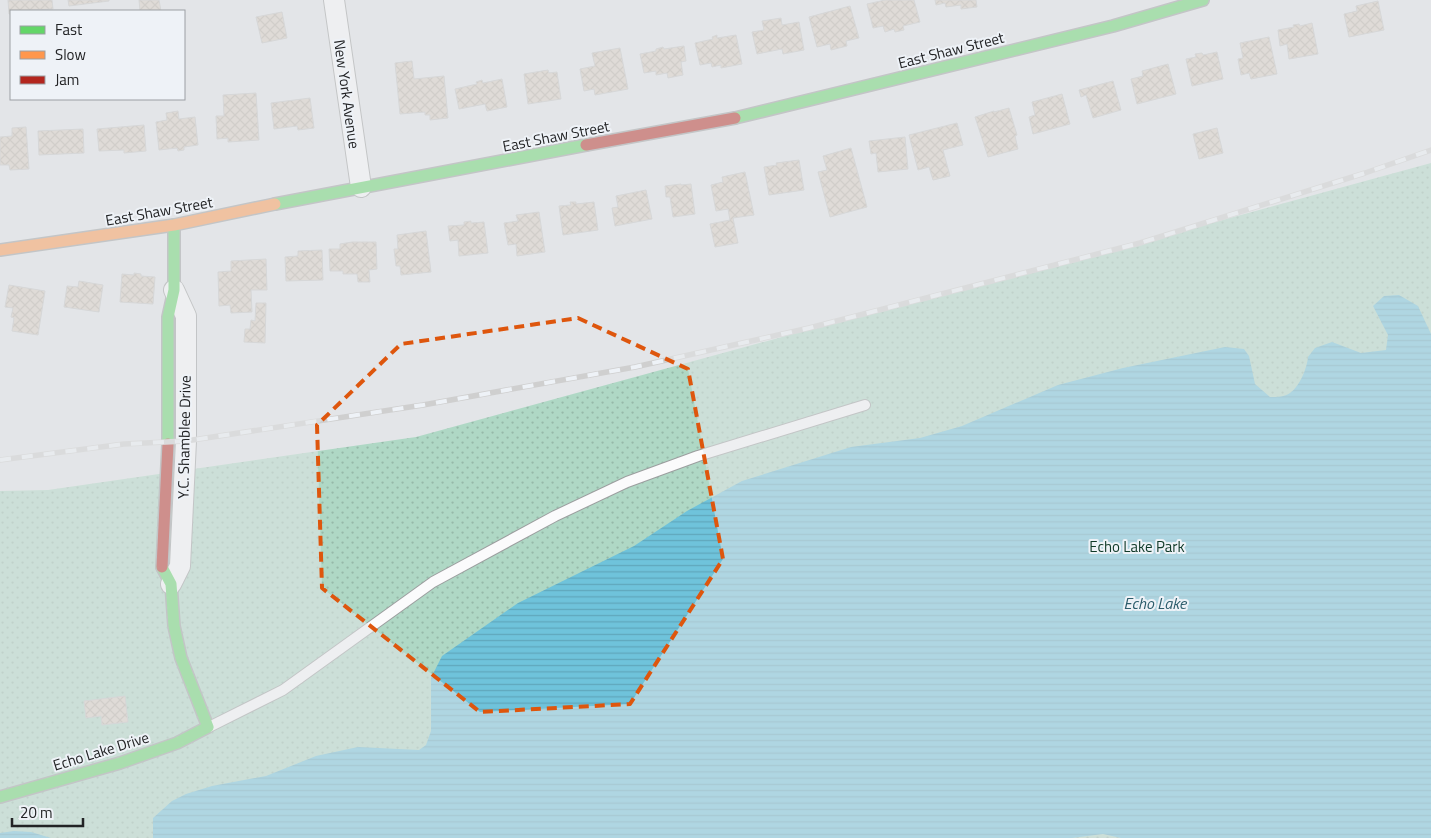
<svg xmlns="http://www.w3.org/2000/svg" width="1431" height="838" viewBox="0 0 1431 838" font-family="'Titillium Web',sans-serif">
<style>
.park{fill:url(#park-dots)}
.water{fill:url(#water-rules)}
.building{fill:url(#building-cross-hatch);stroke:#c5c5c5}
.lines{fill:none;stroke-linecap:round;stroke-linejoin:round}
.lane-casing{stroke:#9c9e9f;stroke-width:12}
.street-casing{stroke:#9c9e9f;stroke-width:22}
.fast-casing{stroke:#9c9e9f;stroke-width:14}
.slow-casing{stroke:#9c9e9f;stroke-width:14}
.jam-casing{stroke:#9c9e9f;stroke-width:14}
.lane{stroke:#fbfbfc;stroke-width:10}
.street{stroke:#fbfbfc;stroke-width:20}
.fast{stroke:#63d668;stroke-width:11}
.slow{stroke:#ff974d;stroke-width:11}
.jam{stroke:#b3261e;stroke-width:11}
.rail-casing{stroke:#cfcfcf;stroke-width:5.5}
.rail{stroke:#eef2f7;stroke-width:4;stroke-dasharray:11;stroke-linecap:butt}
.marked{fill:none;stroke:#de560d;stroke-width:4;stroke-dasharray:10 6;stroke-linejoin:round}
.labels{text-anchor:middle;dominant-baseline:central;stroke-width:4;stroke-linejoin:round;paint-order:stroke}
.street-label{font-size:15px;fill:#222325;stroke:#eef2f7}
.park-label{font-size:15px;fill:#103a28;stroke:#eef2f7}
.water-label{font-size:16px;font-style:italic;fill:#2c5c6b;stroke:#eef2f7}
</style>
<defs>
<pattern id="park-dots" width="8" height="8" patternUnits="userSpaceOnUse" patternTransform="scale(1.25)"><rect width="8" height="8" fill="#afd8c5"/><path d="M2 2h.1M6 6h.1" fill="none" stroke="#96b9a9" stroke-width="1.8" stroke-linecap="round"/></pattern>
<pattern id="water-rules" width="6" height="5" patternUnits="userSpaceOnUse" patternTransform="scale(1.25)"><rect width="6" height="5" fill="#6fc3db"/><path d="M0 2.5h6" fill="none" stroke="#60a7bc"/></pattern>
<pattern id="building-cross-hatch" width="8" height="8" patternUnits="userSpaceOnUse" patternTransform="scale(1.25)"><rect width="8" height="8" fill="#dacfc3"/><path d="M0 0l8 8M0 8l8-8" fill="none" stroke="#bbb1a7"/></pattern>
</defs>
<rect width="100%" height="100%" fill="#e3e5e8"/>
<!-- park -->
<path class="park" d="M1431,163v675h-1431v-347l48,-1 368,-53 439,-120 221,-57z"/>
<!-- water -->
<path class="water" d="M1399,295l19,11 13,28v504h-310l-18,-4 -31,4h-919v-20l19,-17 14,-7 26,-8 54,-10 50,-20 42,-9 61,3 7,-5 5,-14v-53l11,-22 76,-53 116,-57 53,-35 55,-30 109,-34 69,-9 42,-12 96,-41 65,-17 102,-21 19,2 5,7 6,28 15,13c7,0 15,0 20,-4 10,-7 17,-25 18,-36l7,-9 17,-6 29,11 25,-3 2,-15 -15,-29 11,-10z
M14,831l17,1 20,6h-51v-5z"/>
<!-- building -->
<path class="building" d="M8,0h44l1,9 -42,2v3h-2z
M68,0h41v1l-40,5z
M139,0h20l2,11h-21z
M885,0h29l6,22 -17,4 1,4 -9,2 -1,-3 -9,3 -2,-6 -10,2 -6,-24z
M935,0h41l1,7 -16,2v-4l-15,2 -1,-4 -9,2z
M1378,1l6,29 -35,7 -5,-23 13,-3 -1,-5z
M850,6l9,32 -13,3 1,5 -16,4 -1,-6 -13,3 -8,-30z
M282,12l5,26 -25,5 -6,-26z
M781,18l1,7 17,-3 5,28 -21,4 -1,-5 -25,5 -5,-22 12,-2 -2,-9z
M1312,23l6,31 -29,5 -2,-15 -7,2 -2,-16 16,-3 -1,-2 6,-1 1,2z
M717,35v3l19,-3 6,29 -21,4v-3l-9,2 -1,-4 -11,2 -5,-22 18,-4 -1,-2z
M1269,37l8,37 -26,5 -2,-6 -8,2 -3,-16 5,-1 -3,-15z
M684,46l2,15 -5,1 2,13 -15,3 -1,-5 -11,2v-4l-12,2 -4,-19 16,-3v-2l7,-2 1,2z
M620,48l8,41 -33,6 -1,-6 -10,2 -4,-22 15,-3 -3,-13z
M1217,52l6,27 -31,7 -6,-27 10,-2 -1,-3 7,-1 1,2z
M412,61l2,18 30,-3 4,42 -18,2v-5h-5v-3l-25,2 -5,-51z
M1168,64l8,30 -39,10 -6,-25 12,-3 -1,-5z
M548,70l1,3 8,-1 4,27 -33,5 -4,-30z
M502,79l5,28 -20,4 -2,-7 -26,5 -4,-20 22,-5 -1,-2 6,-2 1,3z
M1113,81l8,29 -28,8 -7,-23 -5,2 -2,-7z
M256,93l3,47 -31,2v-4l-11,1 -1,-23h8l-1,-21z
M1062,94l8,30 -37,10 -4,-17 6,-2 -3,-13z
M310,98l4,30 -16,2 -1,-4 -23,3 -3,-26z
M1009,108l8,27 -2,1 3,13 -30,8 -13,-40 19,-6v1z
M178,111l1,8 16,-2 3,28 -14,2v3l-6,1 -1,-3 -18,2 -3,-28 11,-2 -1,-7z
M957,123l6,22 -20,5 7,26 -17,4 -4,-13 -11,3 -9,-35z
M144,125l2,26 -22,2v-3l-25,1 -2,-22z
M26,127l3,42 -19,1 -1,-5h-9v-28l12,-1v-8z
M1217,128l6,25 -24,6 -6,-25z
M83,129l1,24 -45,2 -1,-24z
M905,137l3,32 -30,3 -2,-19 -5,1 -2,-13z
M851,148l16,59 -37,10 -12,-45 9,-2 -4,-14z
M799,160l5,30 -35,5 -5,-28 13,-2 -1,-2z
M745,172l9,43 -21,3 5,25 -23,4 -5,-23 20,-4 -2,-11 -12,2 -5,-26 12,-3 -1,-5z
M681,184v1l10,-1 4,30 -22,3 -3,-20h-4l-1,-11z
M646,190l6,29 -37,7 -3,-18 6,-1 -2,-11z
M570,202h6v2l18,-2 4,28 -35,5 -4,-29 12,-1z
M539,212l6,40 -28,4 -1,-12 -8,1 -4,-22 14,-2 -2,-6z
M471,221v2l13,-1 4,31 -29,3 -1,-16 -8,1 -2,-15 16,-1v-3z
M426,231l5,41 -30,3 -1,-9h-4l-2,-17h4l-1,-14z
M352,242h24l1,27 -8,1 1,12h-12l-1,-8h-14v-3h-13l-1,-22h11v-5z
M322,250l1,30 -37,1 -1,-24 13,-1v-5z
M266,259l1,31h-16l1,22 -21,1 -1,-8 -11,1 -1,-34 13,-1v-10z
M134,273l7,1v2l14,1 -2,27 -33,-2 2,-28 12,1z
M79,281l24,4 -4,27 -35,-5 3,-21 11,1z
M9,285l36,6 -7,44 -26,-4 2,-13 -3,-1 2,-9 -8,-1z
M256,303h10l-1,40 -21,-1 1,-13h5l1,-9 4,1z
M125,696l3,26 -26,3 -1,-9 -15,2 -2,-17z"/>
<g class="lines">
<!-- lane casing -->
<g class="lane-casing">
<path id="lane" d="M209,727l74,-37 150,-108 122,-66 72,-34 71,-26 167,-51"/>
</g>
<!-- street casing -->
<g class="street-casing">
<path id="street" d="M334,0l27,187
M171,584l9,-18 6,-125v-125l-12,-26"/>
</g>
<!-- fast casing -->
<g class="fast-casing">
<path id="fast" d="M735,118l378,-92 90,-26
M275,204l311,-59
M168,444v-127l6,-27v-65
M0,797l120,-34 57,-20 31,-16 -27,-69 -7,-32 -3,-42 -9,-17"/>
</g>
<!-- slow casing -->
<g class="slow-casing">
<path id="slow" d="M0,250l174,-25 101,-21"/>
</g>
<!-- jam casing -->
<g class="jam-casing">
<path id="jam" d="M586,145l149,-27
M162,567l6,-123"/>
</g>
<!-- lane -->
<use href="#lane" class="lane"/>
<!-- street -->
<use href="#street" class="street"/>
<!-- fast -->
<use href="#fast" class="fast"/>
<!-- slow -->
<use href="#slow" class="slow"/>
<!-- jam -->
<use href="#jam" class="jam"/>
<!-- rail casing -->
<g class="rail-casing">
<path id="rail" d="M0,460l124,-16 62,-3 237,-36 212,-38 174,-39 331,-85 225,-70 66,-23"/>
</g>
<!-- rail -->
<use href="#rail" class="rail"/>
</g>
<!-- marked area -->
<path d="M0 0H1431V838H0ZM578,318l110,51 35,190 -93,145 -150,8 -158,-124 -5,-163 84,-81z" fill="#e3e5e8" fill-opacity=".55" fill-rule="evenodd"/>
<path class="marked" d="M578,318l110,51 35,190 -93,145 -150,8 -158,-124 -5,-163 84,-81z"/>
<g class="labels">
<!-- street labels -->
<g class="street-label">
<text transform="translate(951 50) rotate(-14)">East Shaw Street</text>
<text transform="translate(347 94) rotate(82)">New York Avenue</text>
<text transform="translate(556 136) rotate(-11)">East Shaw Street</text>
<text transform="translate(159 211) rotate(-10)">East Shaw Street</text>
<text transform="translate(184 437) rotate(-89)">Y.C. Shamblee Drive</text>
<text transform="translate(101 751) rotate(-17)">Echo Lake Drive</text>
</g>
<!-- park labels -->
<g class="park-label">
<text x="1137" y="546">Echo Lake Park</text>
</g>
<!-- water labels -->
<g class="water-label">
<text x="1155" y="603">Echo Lake</text>
</g>
</g>
<!-- legend -->
<rect x="10" y="10" width="175" height="90" fill="#eef2f7" stroke="#9c9fa3"/>
<rect x="20" y="26" width="25" height="8" fill="#63d668" stroke="#9c9fa3"/>
<text x="55" y="35" font-size="15" fill="#222325">Fast</text>
<rect x="20" y="51" width="25" height="8" fill="#ff974d" stroke="#9c9fa3"/>
<text x="55" y="60" font-size="15" fill="#222325">Slow</text>
<rect x="20" y="76" width="25" height="8" fill="#b3261e" stroke="#9c9fa3"/>
<text x="55" y="85" font-size="15" fill="#222325">Jam</text>
<!-- scale -->
<path d="M12 818v8h71v-8" fill="none" stroke="#222325" stroke-width="2.5"/>
<text x="20" y="818" font-size="15" fill="#222325" stroke="#eef2f7" stroke-width="4" paint-order="stroke">20 m</text>
</svg>
